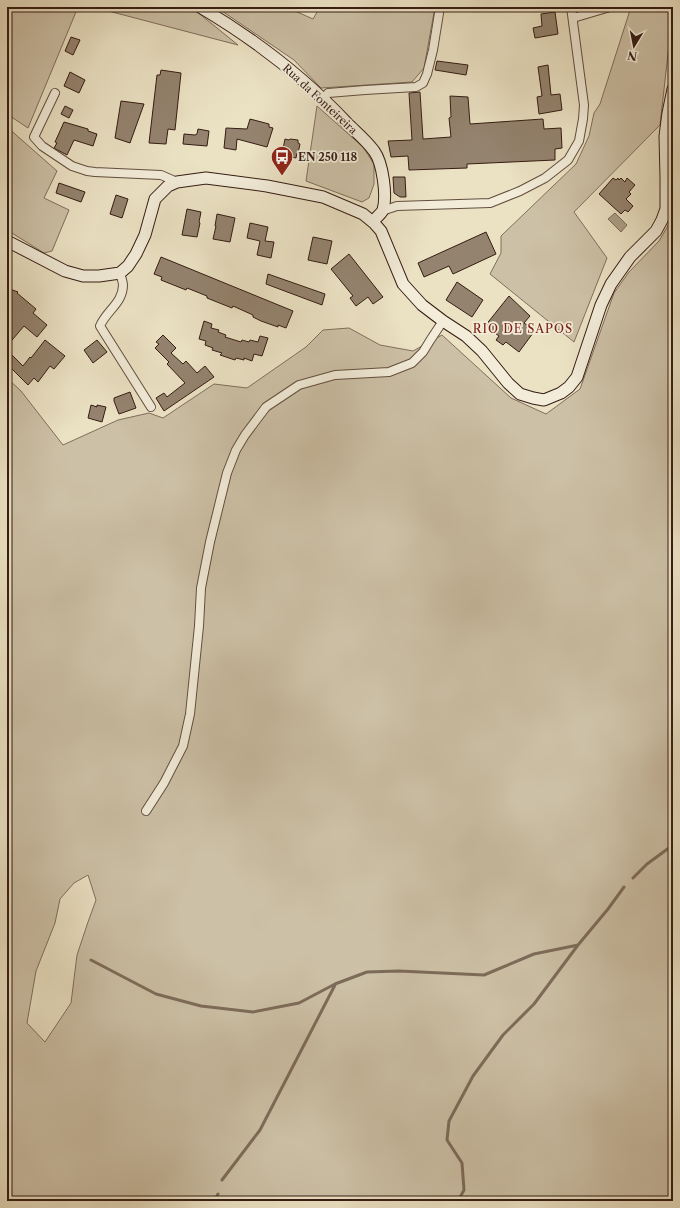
<svg xmlns="http://www.w3.org/2000/svg" width="680" height="1208" viewBox="0 0 680 1208" font-family="'Libre Caslon Text',serif">
<style>
.green{fill:#ccc0a6;stroke:#806e5c;fill-rule:evenodd}
.water{fill:#ad9f88;stroke:#7d6b59}
.lines{fill:none;stroke-linecap:round;stroke-linejoin:round}
.stream{stroke:#7d6b59;stroke-width:3}
.building{fill:#94836f;stroke:#351c13}
.street-casing{stroke:#624e3f;stroke-width:10}
.secondary-casing{stroke:#351c13;stroke-width:13}
.street{stroke:#f2ecd9;stroke-width:8}
.secondary{stroke:#f2ecd9;stroke-width:11}
.labels{text-anchor:middle;dominant-baseline:central;stroke-width:3.5;stroke-linejoin:round;paint-order:stroke}
.street-label{font-size:11px;fill:#351c13;stroke:#f2ecd9}
.poi-label{font-size:11px;font-weight:bold;fill:#351c13;stroke:#f2ecd9;text-anchor:start}
.neighbourhood-label{font-size:12px;letter-spacing:1px;fill:#7a1f14;stroke:#f2ecd9}
</style>
<rect width="100%" height="100%" fill="#ebe2c4"/>
<filter id="stains"><feTurbulence type="fractalNoise" baseFrequency=".005" numOctaves="4"/><feColorMatrix values="0 0 0 0 .2 0 0 0 0 .09 0 0 0 0 .02 0 0 0 .5 -.17"/></filter>
<radialGradient id="worn" r=".72"><stop offset=".6" stop-color="#630" stop-opacity="0"/><stop offset="1" stop-color="#630" stop-opacity=".3"/></radialGradient>
<!-- green -->
<path class="green" d="M7,7h71l-50,121 -21,-14z
M93,7h98l47,38z
M216,7h70l27,12 7,-12h115l-11,61 -12,14 -91,6 -27,-28z
M631,7h42v28l-4,10 -9,80 -86,87 33,46 -33,84 -84,-68 11,-21v-17l75,-72 13,-28 5,-23 6,-9z
M317,106l46,41 11,17v20l-5,14 -7,4 -56,-21z
M7,127l50,44 -13,27 25,12 -17,41 -8,2 -37,-23z
M673,217v984h-666v-823l14,13 42,54 55,-25 31,-7 14,5 51,-34 33,4 59,-41 17,-17 26,-2 31,17 33,6 29,-16 69,63 35,16 34,-25 34,-96 15,-21 30,-31zM88,875l8,25 -8,22 -11,33 -6,48 -26,39 -18,-19 9,-52 19,-48 5,-24 14,-16z"/>
<!-- water -->
<path class="water" d="M615,213l12,12 -6,7 -13,-13z"/>
<g class="lines">
<!-- stream -->
<path class="stream" d="M633,878l14,-14 26,-19
M91,960l65,34 45,12 52,6 46,-9 36,-19 32,-12 32,-1 85,4 50,-21 44,-9 30,-36 16,-22
M222,1180l38,-50 75,-145
M214,1201l4,-7
M458,1201l6,-11 -2,-27 -15,-23 2,-19 24,-45 30,-41 31,-31 44,-59"/>
</g>
<!-- building -->
<path class="building" d="M555,12l3,22 -23,4 -2,-10 9,-2 -1,-12z
M71,37l9,3 -7,15 -8,-4z
M437,61l31,4 -2,10 -31,-5z
M548,65l3,30 9,-1 2,16 -23,4 -2,-17 5,-1 -4,-29z
M161,70l20,3 -6,57 -7,-1 -2,15 -17,-1 8,-68h3z
M70,72l15,8 -6,13 -15,-7z
M420,92l3,47 28,-2 -2,-19 2,-1 -1,-21 18,1 2,27 73,-5 1,10 17,-1 1,20 -7,1v11l-88,4v4l-58,2 -1,-14 -17,1 -3,-16 24,-1 -3,-47z
M121,101l23,3 -14,39 -15,-5z
M65,106l8,4 -4,8 -8,-4z
M250,119l19,5v3l4,1 -6,19 -30,-8 -1,11 -12,-2 2,-20 21,1z
M64,122l24,7v2l9,3 -4,12 -19,-6 -7,15 -13,-7 3,-5 -2,-1z
M198,129l11,2 -2,15 -24,-2 1,-10 11,1 2,-1z
M285,139l4,1 1,-1 8,1v3l2,1 -2,9h-1l-1,5 -9,-2v-1l-5,-1z
M393,177h12l1,20h-6l-6,-4z
M613,178l3,2 2,-2 1,2 2,-2 4,4 2,-4 8,7 -6,7 2,2 -5,5 7,7 -5,6 -3,-2 -4,4 -22,-20z
M59,183l26,9 -4,10 -25,-9z
M116,195l12,4 -6,19 -12,-4z
M187,209l14,3 -2,10 1,1 -3,14 -15,-2z
M217,214l18,4 -5,24 -17,-3 3,-13h-1z
M250,223l18,4 -3,14 9,1 -3,16 -14,-3 3,-14 -13,-3z
M486,232l10,22 -43,20 -4,-8 -25,11 -6,-14z
M313,237l19,4 -5,23 -19,-4z
M349,254l34,43 -10,7 -5,-7 -12,9 -6,-8 3,-2 -22,-27z
M161,257l132,54 -7,17 -8,-3v2l-17,-6 -8,-4v-2l-20,-9 -1,2 -25,-10v-2l-20,-8 -1,2 -25,-10 1,-3 -8,-3z
M268,274l57,20 -3,11 -56,-21z
M457,282l26,18 -11,17 -26,-17z
M7,288l11,4 -1,1 19,16 -3,4 14,12 -10,12 -13,-11 -17,20z
M509,296l21,20 -6,7 6,4 -3,3 6,3 -14,19 -13,-10 -3,3 -7,-5 3,-4 -14,-10z
M204,321l8,3 -1,4 8,2 -1,2 8,3 -1,2 16,5 1,-2 7,2 1,-2 8,2 2,-6 8,2 -6,18 -8,-2 -2,7 -8,-3v2l-8,-2 -1,2 -15,-5 2,-2 -10,-3 1,-2 -8,-3 1,-4 -7,-2z
M163,335l13,13 -5,5 12,11 3,-3 11,12 8,-7 9,11 -50,34 -8,-13 8,-5 3,4 18,-14 -18,-19 2,-2 -14,-14 4,-4 -3,-2z
M45,340l20,16 -11,13 -4,-3 -12,16 -4,-4 -6,7 -16,-16 -5,5v-24l16,16 7,-9 1,1z
M97,340l10,12 -14,11 -9,-13z
M130,392l6,16 -17,6 -5,-13v-3z
M91,405l6,2v-2l9,2 -4,15 -14,-4z"/>
<g class="lines">
<!-- street casing -->
<g class="street-casing">
<path id="street" d="M573,18l37,-11
M55,93l-21,44 8,9 30,20 15,5 8,1 66,3 16,7
M324,99l4,-6 37,-3 51,-3 7,-4 4,-9 6,-24 7,-43
M382,211l15,-5 93,-3 30,-12 25,-13 23,-18 11,-19 4,-22 1,-14 -13,-98
M120,273c1,4 3,9 3,12 0,18 -17,26 -23,41l51,81
M146,811l18,-28 19,-37 7,-32 9,-88 2,-38 9,-46 17,-69 9,-23 9,-15 21,-28 33,-22 36,-10 54,-3 23,-9 11,-11 8,-13 12,-18"/>
</g>
<!-- secondary casing -->
<g class="secondary-casing">
<path id="secondary" d="M200,7c54,32 104,70 147,116 9,9 20,18 27,28 9,12 13,45 9,59 -2,4 -7,8 -10,11
M7,241l58,30 18,5h16l21,-3 8,-7 8,-12 9,-19 10,-36 13,-13 9,-4 29,-4 61,8 56,11 40,17 11,9 7,8 22,53 19,21 21,16 23,15 16,15 26,32 12,11 13,4 11,2 17,-7 8,-6 8,-10 24,-72 10,-21 19,-27 26,-26 6,-11 4,-11v-32l-1,-41 3,-23 5,-24"/>
</g>
<!-- street -->
<use href="#street" class="street"/>
<!-- secondary -->
<use href="#secondary" class="secondary"/>
</g>
<!-- icons -->
<defs>
<g id="bus-pin" transform="scale(1.15)"><path d="M0 17L-7.5 6A9.5 9.5 0 1 1 7.5 6Z" fill="#8f2418" stroke="#f2ecd9"/><path d="M-5-6H5V4H4V6H2V4H-2V6H-4V4H-5ZM-3.5-4V0h7V-4ZM-3.5 1.2v1.5H-2V1.2ZM2 1.2v1.5H3.5V1.2Z" fill="#fff"/></g>
</defs>
<g fill-rule="evenodd">
<use href="#bus-pin" x="282" y="157"/>
</g>
<g class="labels">
<!-- street labels -->
<g class="street-label">
<text transform="translate(320 99) rotate(43)">Rua da Fonteireira</text>
</g>
<!-- poi labels -->
<g class="poi-label">
<text x="298" y="157">EN 250 118</text>
</g>
<!-- neighbourhood labels -->
<g class="neighbourhood-label">
<text x="523" y="328">RIO DE SAPOS</text>
</g>
</g>
<!-- margin -->
<rect width="680" height="1208" fill="none" stroke="#ebe2c4" stroke-width="24"/>
<rect x="8" y="8" width="664" height="1192" fill="none" stroke="#351c13" stroke-width="2"/>
<rect x="12" y="12" width="656" height="1184" fill="none" stroke="#351c13"/>
<!-- north arrow -->
<g transform="translate(634 46) rotate(190)" stroke="#f2ecd9" stroke-width="3" paint-order="stroke">
<path d="M0-3L7 15L0 10L-7 15Z" fill="#351c13"/>
<text y="-6" font-size="11" font-weight="bold" text-anchor="middle" fill="#351c13">N</text>
</g>
<rect width="100%" height="100%" filter="url(#stains)"/>
<rect width="100%" height="100%" fill="url(#worn)"/>
</svg>
